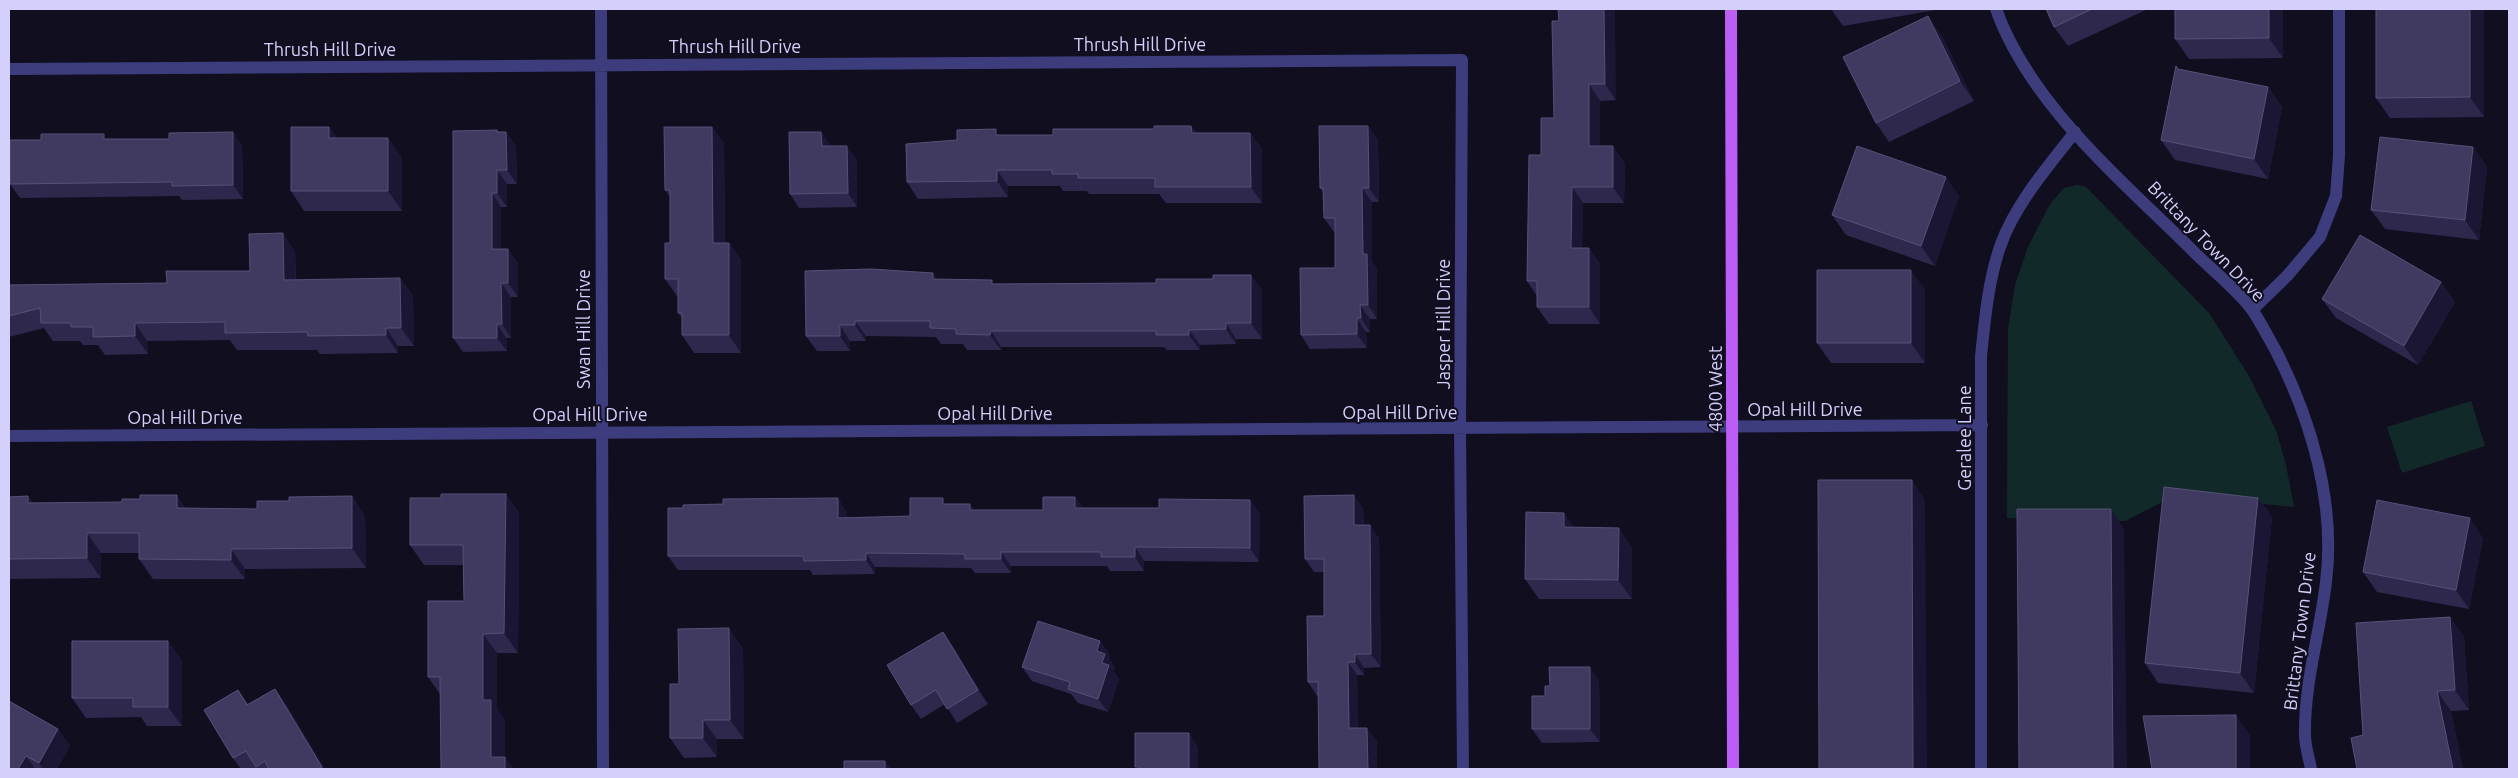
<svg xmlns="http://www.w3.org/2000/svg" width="2518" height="778" viewBox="0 0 2518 778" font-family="Ubuntu,sans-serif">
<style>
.green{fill:#112a29}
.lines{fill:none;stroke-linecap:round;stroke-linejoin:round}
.minor{stroke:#3d3c7d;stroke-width:12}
.major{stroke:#bc5df6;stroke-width:12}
.wall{fill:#2e284d}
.shaded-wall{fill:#1b1633}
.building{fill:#403a60;stroke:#575178}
.labels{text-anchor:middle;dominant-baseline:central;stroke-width:4;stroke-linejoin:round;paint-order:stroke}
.street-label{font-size:18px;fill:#d4d0fc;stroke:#110e20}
</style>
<rect width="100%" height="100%" fill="#110e20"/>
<!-- green -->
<path class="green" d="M2077,185l9,2 123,126 40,63 27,54 10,35 8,42 -118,-12 -51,26 -118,-3 1,-189 7,-44 13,-38 22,-43 14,-16z
M2471,401l14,45 -83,27 -15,-46z"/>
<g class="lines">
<!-- minor -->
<path class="minor" d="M601,9l2,760
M1996,9c34,96 127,172 198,243 17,17 46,40 59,59 8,12 15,26 22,38 36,70 61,154 51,233 -6,51 -22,102 -21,153 0,11 4,23 6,34
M9,69l1453,-9 -2,370 3,339
M2252,310l35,-34 33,-39 16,-41 3,-40v-147
M9,436l1973,-11
M1981,769v-413c4,-37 7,-74 19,-109 14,-41 48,-81 75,-115"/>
<!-- major -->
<path class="major" d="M1731,9l2,760"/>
</g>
<!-- wall -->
<path class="wall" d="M1558,9l58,91 -16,1v45l25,17 -1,40h-41l-1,45h7l11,16v60h-51l-12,-17v-11l-10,-15 14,-126 13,-37 5,-97z
M1831,9h105v1l-93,16z
M2046,9h102l-80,37 -14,-19z
M2175,9h108v49l-94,1 -14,-20z
M2484,9v108l-94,1 -14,-20z
M1942,36l32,65 -85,41 -13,-19z
M2176,66l3,4 89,17 14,20 -14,72 -93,-19 -14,-20z
M1191,126l6,7h53l12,16v54h-96l-7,-9h-70l-2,-3h-24l-3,-5h-52v11l-90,2 -11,-17 50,-42 42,-5h54l101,-6z
M1368,126l10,14 1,62h-7v60l5,6v51h-7v13h-4l1,16 -57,1 -9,-14 34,-67v-36h-1l-10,-14v-25l-4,-5z
M329,127l8,11h51l14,20v53h-98l-13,-20z
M712,127l12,17 1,99h4l12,17v93h-47l-12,-18v-17l-4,-5v-17h-1l-12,-17 5,-36v-46l-5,-7z
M497,130l2,2h7l10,14 1,38h-10v23h-6v42h7l10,14v34h-7v41h-5l1,13 -44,1 -10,-14z
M233,132l9,14 1,53 -61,1 -3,-4 -159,2 -10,-14 97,-45h62z
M821,132l10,14 26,14v47l-58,1 -9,-14z
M2473,147l14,20 -8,73 -94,-11 -14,-19z
M1959,196l-24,70 -89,-31 -14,-20z
M295,251l1,29 104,-2 13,18 1,50h-16v7l-78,1 -3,-4h-80l-7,-10 -83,1 1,13 -43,1 -7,-10h-15l-3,-4h-27l-9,-13 -35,9v-52l158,-2 83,-12z
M937,279l58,5 267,6v49h-26v5l-36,1v5h-33l-3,-3h-163v3h-34l-4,-6h-22l-5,-7 -70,-1v5h-16v10h-33l-11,-15z
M2441,282l14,20 -37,63 -82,-47 -14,-19z
M1925,289v74h-94l-14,-20z
M506,494l13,19 -1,140h-21v56l8,11v37l-65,-63 -12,-17 36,-76 -1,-36h-39l-14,-20 31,-47z
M1354,495l9,14 1,16h6l9,14 2,128 -17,1v7h-7l1,53 19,13v28l-60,-73 -9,-14 16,-66v-44h-10l-9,-13z
M28,496l5,7 152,5 72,1 32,-8 63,-5 13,20 1,52 -121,1v10h-92l-14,-20v-6h-38v25l-92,1v-82z
M1075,497l8,11 177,5 -1,49 -115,-1v10h-34l-3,-5h-96v7h-36l-4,-5 -96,-1v7l-62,1 -3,-5h-132l-10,-14 15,-48 40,-4 124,8v6l63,-2 36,-12h24l4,6h69z
M2258,498l14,19 -18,176 -96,-10 -13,-20z
M2483,538l-14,71 -92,-17 -14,-20z
M1632,547v52h-93l-14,-20z
M2450,617l14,20 5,73 -18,1 12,58h-106l6,-34z
M1100,641l10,14 -1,4 6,8 -2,4 6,8 -11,33 -30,-9 -7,-9 -39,-13 -10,-14z
M953,646l35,58 -31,19 -12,-19 -24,15 -10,-14z
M743,648l1,91h-27v18l-33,1 -14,-20 9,-54z
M182,660v66h-35l-6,-9 -55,1 -14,-20z
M1599,681l1,61 -58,1 -10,-14 13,-33z
M275,689l14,20 36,60h-84l-8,-11 5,-68 10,14z
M58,729l12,17 -13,23h-48z"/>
<!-- shaded-wall -->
<path class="shaded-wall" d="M1604,9h11l1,91 -11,-16z
M2269,9h14v49l-14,-20z
M2470,9h14v108l-14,-20z
M1928,16l14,20 32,65 -14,-20z
M1589,84l11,17v62l-11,-17z
M2268,87l14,20 -14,72 -14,-20z
M1191,126l12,16 -11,-9z
M1368,126l10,14 1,62 -10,-14z
M329,127l14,20 -14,-9z
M712,127l12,17 1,116 -12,-17z
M497,130l10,14 -1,-12 10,14 1,38 -10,-14z
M233,132l9,14 1,53 -10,-14z
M821,132l10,13v15l-9,-14z
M1250,133l12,16v54l-11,-16z
M388,138l14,20v53l-14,-20z
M847,146l10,14v47l-9,-14z
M1613,146l12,17 -1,40 -11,-16z
M2473,147l14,20 -8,73 -14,-20z
M497,170l10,14v23l-10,-14z
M997,170l11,16v11l-11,-16z
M1946,177l13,19 -24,70 -14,-20z
M1572,187l11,16 -1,61 -11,-16z
M1362,188l10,14v60l5,6v51l-9,-14 -5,-51z
M492,193l9,14v56l-9,-14z
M283,233l12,18 1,47 -12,-18z
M729,243l12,17v93l-12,-18z
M1589,248l11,16v60l-11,-17z
M508,249l10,14v34l-10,-14z
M1911,270l14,19v74l-14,-20z
M933,273l11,16 -11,-10z
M1251,275l11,15v49l-11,-16z
M400,278l13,18 1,50 -13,-18z
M2441,282l14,20 -37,63 -14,-19z
M501,283l10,14v41l-9,-14z
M1360,305l10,14v13l-9,-14z
M1357,318l9,14 1,16 -10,-14z
M855,321l11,15v5l-11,-16z
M135,323l12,18 1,13 -13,-18z
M1226,323l10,16v5l-10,-15z
M497,324l9,14 1,13 -10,-13z
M840,325l10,16v10l-10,-15z
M386,328l12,18v7l-12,-18z
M1189,330l11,15v5l-11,-15z
M991,331l10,16v3l-11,-15z
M1912,480l13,20 2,269h-14z
M506,494l13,19 -1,140 -14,-20z
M177,495l13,20 -13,-7z
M1354,495l9,14 1,30 -10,-14z
M28,496l14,20 -14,-13z
M352,496l13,20 1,52 -14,-20z
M1075,497l10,14 -10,-3z
M838,498l9,14 1,20 -10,-14z
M2258,498l14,19 -18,176 -14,-20z
M1250,500l10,13 -1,49 -9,-14z
M970,504l10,14 -10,-8z
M2111,509l13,20 3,240h-14z
M1564,513l14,19 -14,-5z
M2470,518l13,20 -14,71 -13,-19z
M1370,525l9,14 2,128 -10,-13z
M1619,528l13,19v52l-14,-19z
M87,533l14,20v25l-14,-20z
M1135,547l9,14v10l-9,-14z
M231,549l14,20v10l-14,-19z
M1001,552l10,14v7l-10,-14z
M866,553l9,14v7l-9,-14z
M2450,617l14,20 5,73 -14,-20z
M729,628l14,20 1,91 -14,-19z
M943,632l10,14 35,58 -10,-14z
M483,634l14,19v56l8,11v49l-14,-12 -8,-57z
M168,641l14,19v66l-14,-19z
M1100,641l10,14 -1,4 6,8 -2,4 6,8 -11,33 -10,-13 -1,-48z
M1355,654l9,14v7l-9,-13z
M1348,662l9,13 2,67 -10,-14z
M1590,667l9,14 1,61 -10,-13z
M275,689l14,20 36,60h-2l-1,-2z
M2437,691l14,20 12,58h-10z
M2236,715l14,20v34h-14z
M703,720l14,19v18l-14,-19z
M1367,728l10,13v28h-9z
M58,729l12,17 -13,23h-14l-4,-6z
M1189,733l9,14v22h-9z
M26,756l9,13h-17z
M505,757l9,12h-9z
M885,761l6,8h-6z"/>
<!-- building -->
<path class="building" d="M1558,9h46l1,75h-16v62h24v41h-41l-1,61h18v59h-52v-26h-10l2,-126h12v-37h13l-2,-97h7z
M2046,9h46l-38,18z
M2175,9h94v29l-94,1z
M2376,9h94v88l-94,1z
M1928,16l32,65 -84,42 -33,-66z
M2176,66l2,3 90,18 -14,72 -93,-19z
M1154,126h37l1,7h58l1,54h-96v-9h-77v-4h-26v-4h-55v11l-90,1 -1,-38 51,-4v-10l39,-1v6h57v-6h101z
M1319,126h49l1,62h-7l1,66h4l1,51h-8l1,13h-4v16l-56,1 -1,-67h35v-50h-11l-1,-30h-3z
M291,127h38v11h59v53h-97z
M664,127h48l1,116h16v92h-47v-22h-4v-34h-13v-36h5v-53h-5z
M497,130v2h9l1,38h-10v23h-5v56h16v34h-7l1,41h-5v14h-44v-207z
M233,132v53l-61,1v-4l-162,2v-44h31v-6h63v5h65v-6z
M789,132h32l1,14h25l1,47 -58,1z
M2380,137l93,10 -8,73 -94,-10z
M1857,146l89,31 -25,69 -89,-31z
M283,233l1,47 116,-2 1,50h-15v7l-78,1 -1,-4 -82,1v-11l-90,1v13l-42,1v-10h-22l-1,-4h-29l-1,-15 -31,8v-31l158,-2 -1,-12h84l-1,-37z
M2360,235l81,47 -37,64 -82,-47z
M871,269l62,4v6l59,1v4l164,-1v-4h57v-4h38v48h-25v6l-37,1v5h-33v-4h-165l-1,4 -34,-1v-5l-26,-1v-7h-75v4h-15v11h-34l-1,-65z
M1817,270h94v73h-94z
M1818,480h94l1,289h-94z
M2164,487l94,11 -18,175 -95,-10z
M441,494h65l-2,139 -21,1v66h8v57h14v12h-64l-1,-92h-12v-76h36l-1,-56h-53v-47h31z
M140,495h37v13l80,1v-8h32v-4l63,-1v52l-121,1v11l-92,-1v-26h-52v25l-78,1v-62l19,-1v7l94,-1v-3h18z
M1354,495v30h16l1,129h-16v8h-7l1,66h18l1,41h-49l-1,-87h-10l-1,-66h17v-57h-19l-1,-63z
M1043,497h32v11h84v-9l91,1v48l-115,-1v10h-34v-5h-100v7h-36v-5l-99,-1v7l-62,1 -1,-5h-135v-48h15v-3l40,-1v-5l115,-1v20l72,-2v-18h33v6h27v6h73z
M2377,500l93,18 -14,72 -93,-18z
M2017,509h94l2,260h-94z
M1526,512l38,1v14l55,1 -1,52 -93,-1z
M2450,617l5,73 -18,1 16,78h-96l-6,-31 12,-3 -7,-112z
M1038,621l62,20 -3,10 8,3 -3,9 7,2 -11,34 -30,-10 2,-7 -48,-15z
M729,628l1,92h-27v18h-33v-54h9l-1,-55z
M943,632l35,58 -31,19 -11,-19 -25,15 -24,-40z
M72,641h96v66h-35v-9h-61z
M1549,667h41v62h-58v-33h13v-10h5z
M275,689l47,78 -4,2h-49l-4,-8 -9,6 -10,-16 -13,7 -29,-48 34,-20 9,15z
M9,701l49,28 -19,34 -13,-7 -8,13h-9z
M2236,715v54h-84l-9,-53z
M1135,733h54v36h-50v-2h-4z
M844,761h41v8h-41z"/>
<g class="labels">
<!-- street labels -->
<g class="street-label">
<text x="1140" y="44">Thrush Hill Drive</text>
<text x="735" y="46">Thrush Hill Drive</text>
<text x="330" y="49">Thrush Hill Drive</text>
<text transform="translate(2207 241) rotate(46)">Brittany Town Drive</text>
<text transform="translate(1443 324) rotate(-90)">Jasper Hill Drive</text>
<text transform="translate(583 329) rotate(-90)">Swan Hill Drive</text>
<text transform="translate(1715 389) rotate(-90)">4800 West</text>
<text x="1805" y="409">Opal Hill Drive</text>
<text x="1400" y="412">Opal Hill Drive</text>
<text x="995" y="413">Opal Hill Drive</text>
<text x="590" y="414">Opal Hill Drive</text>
<text x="185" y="417">Opal Hill Drive</text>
<text transform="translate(1964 438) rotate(-90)">Geralee Lane</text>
<text transform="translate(2299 631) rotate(-83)">Brittany Town Drive</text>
</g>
</g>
<!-- border -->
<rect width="2518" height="778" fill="none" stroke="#d4d0fc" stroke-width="20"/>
</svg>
